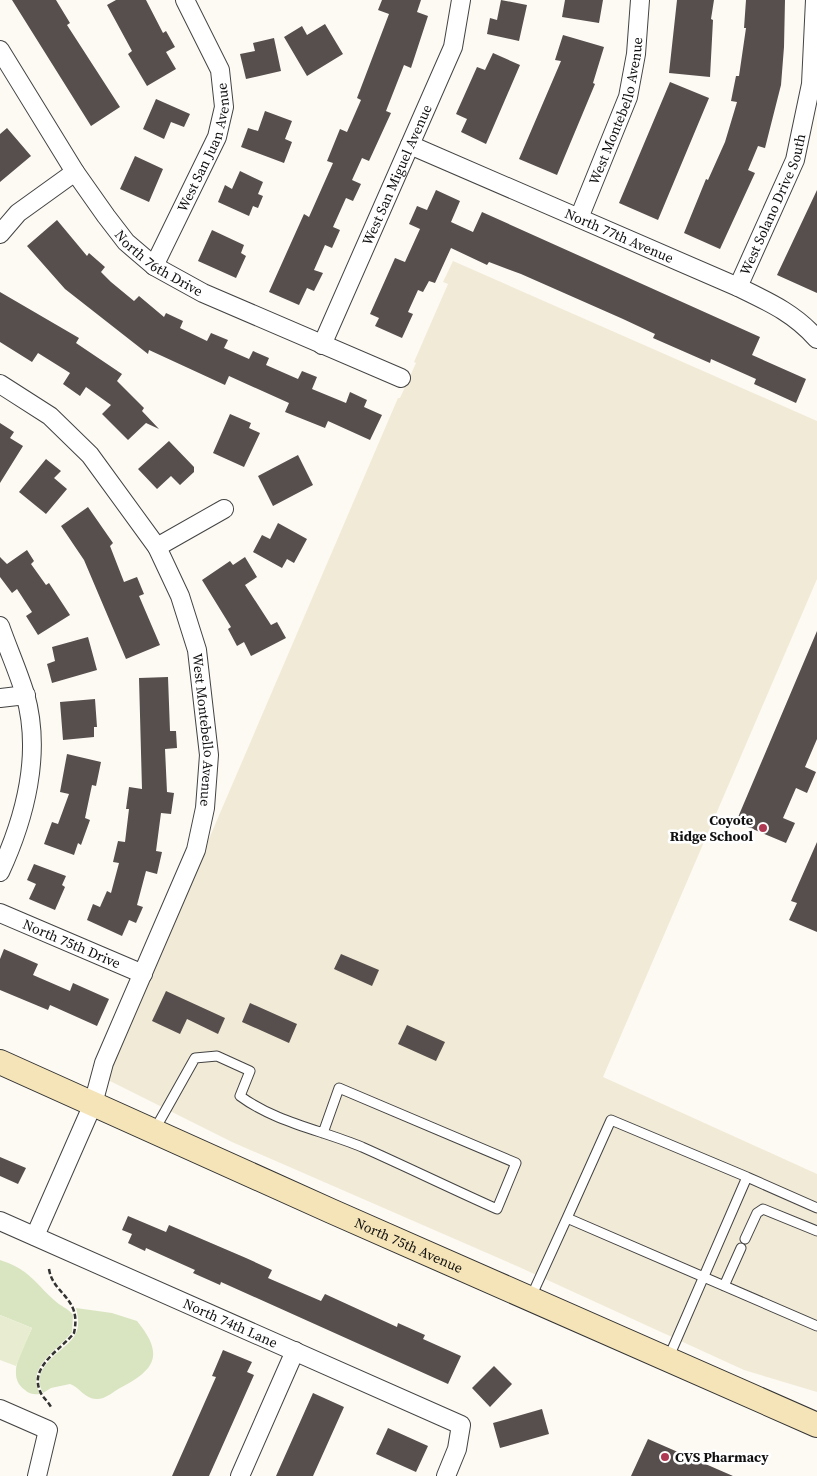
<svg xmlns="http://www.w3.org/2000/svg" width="817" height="1476" viewBox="0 0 817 1476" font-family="'Source Serif 4',serif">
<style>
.farmland{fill:#f1ead6}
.green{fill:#d9e5c1}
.pitch{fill:#e8edd1}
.building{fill:#574f4d}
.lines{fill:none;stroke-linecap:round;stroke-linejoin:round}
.service-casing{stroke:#434343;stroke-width:11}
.minor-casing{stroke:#434343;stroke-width:20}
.secondary-casing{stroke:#323232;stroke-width:26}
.path{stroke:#323232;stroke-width:2.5;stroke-dasharray:5 2.5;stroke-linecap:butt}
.service{stroke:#fff;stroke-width:9}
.minor{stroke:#fff;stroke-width:18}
.secondary{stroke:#f5e4b7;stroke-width:24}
.poi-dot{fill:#af3952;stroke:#fff;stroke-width:2}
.labels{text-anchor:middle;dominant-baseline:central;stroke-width:5;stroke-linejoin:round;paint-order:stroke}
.street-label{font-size:14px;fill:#101010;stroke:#fff}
.poi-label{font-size:14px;font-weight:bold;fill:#101010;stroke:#fff;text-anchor:end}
</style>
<rect width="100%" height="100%" fill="#fdfaf4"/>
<!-- farmland -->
<path class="farmland" d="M453,261l364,160v158l-214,498 214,97v218l-73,-22 -225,-103 -287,-125 -126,-63 292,-681h2l16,-35 -2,-1 34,-78 -5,-2z"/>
<!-- green -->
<path class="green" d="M0,1260c30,10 33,21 54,40 6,6 14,8 19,15l-1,17c-13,18 -47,34 -32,62 -6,1 -11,0 -15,-4 -21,-14 0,-45 7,-62l-32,-13z
M76,1308l36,5 25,8c28,34 18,49 -17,67 -7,4 -16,12 -24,11 -11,0 -17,-12 -26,-15l-19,4 -8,5c-15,-27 23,-42 32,-58 5,-8 3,-19 1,-27z"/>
<!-- pitch -->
<path class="pitch" d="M0,1315l32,13 -16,38 -16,-6z"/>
<!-- building -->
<path class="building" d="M12,0h44l14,23 -3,2 53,82 -29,19z
M116,0h30l17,33 3,-2 9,16 -9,5 10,17 -29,17 -19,-32 4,-3 -25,-46z
M382,0h39l-4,12 11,4 -17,52 -7,-3 -18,46 5,2 -22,48 -7,-3 -10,22 9,4 -8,17 -7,-3 -13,29 7,3 -8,18 -7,-3 -11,25 9,3 -9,18 -7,-3 -8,17 -30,-13 35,-78 5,3 24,-54 -6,-2 13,-32 7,3 14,-32 -4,-2 32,-84 -11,-4z
M501,0l26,5 -8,36 -32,-7 3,-16 7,2z
M565,0h38l-4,23 -37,-6z
M677,0h37l-3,19 2,1 -3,57 -41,-4z
M746,0h39l-1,47 -3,38 -16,63 -7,-2 -10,24 7,3 -35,76 -36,-16 22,-54 2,1 17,-38 12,-40 -6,-1 5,-25h3l7,-48h-2z
M325,24l18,30 -36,22 -23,-39 18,-11 5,9z
M563,35l41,12 -11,36 2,1 -38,91 -38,-16 42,-98 -6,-1z
M274,38l7,33 -35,8 -6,-25 15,-3 -2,-8z
M493,53l27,12 -34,79 -25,-12 6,-13 -11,-5 21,-47 8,3z
M670,82l39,16 -51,122 -39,-17z
M156,99l34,15 -6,13 -13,-5 -7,17 -21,-10z
M265,111l27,10 -7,18 7,3 -8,21 -43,-16 7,-19 10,3z
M7,128l24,28 -31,26v-48z
M135,156l28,13 -14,33 -29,-13z
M240,171l23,11 -5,12 5,2 -5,12 -5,-2 -4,10 -31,-14 7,-17 7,4z
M436,190l24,11 -9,21 22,10 9,-20 278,125 -8,18 54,24 -10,24 -42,-19 2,-5 -45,-20 -1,4 -57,-25 2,-4 -32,-15 -102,-45 -32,-12 -2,3 -36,-17 -16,35 -6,-2 -6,11 -5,-2 -10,22 5,2 -11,24 -27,-12 4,-8 -9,-4 17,-38 8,-18 10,4 15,-33 -11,-5 8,-18 10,4z
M817,190v103l-40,-18z
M57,220l30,36 2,-3 16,14 -4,5 10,10 23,19 5,-5 25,21 2,-4 17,8 -3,7 27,13 4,-8 17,7 -4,8 25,11 4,-8 16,7 -3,7 32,14 4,-8 15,6 -5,12 34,14 4,-11 17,8 -3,7 18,8 -12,25 -42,-19 -3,7 -40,-16 4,-9 -60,-27 -4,9 -76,-35 -1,4 -83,-65 -38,-43z
M212,230l32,15 -3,8 5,3 -10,22 -38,-17z
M0,292l79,46 -3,5 46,31 -5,7 27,27 -2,3 17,18 -13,-6 -18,17 -26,-26 9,-9 -25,-18 -6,9 -17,-12 7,-11 -32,-20 -6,9 -32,-20z
M230,414l21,9 -2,5 11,5 -16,34 -31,-14z
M0,423l14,9 -4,6 13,8 -23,37z
M169,441l25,26v5l-14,13 -9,-9 -14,13 -19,-20z
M298,455l15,30 -40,21 -15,-30z
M46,459l15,12 -7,7 13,11 -21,25 -27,-22z
M88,507l25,36 -3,3 14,36 13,-5 7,17 -5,2 21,49 -34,14 -42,-99 -23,-34z
M278,523l29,16 -13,24 -7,-4 -5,9 -29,-16 9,-17 8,4z
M27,550l7,11 -3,3 15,21 3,-2 21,32 -32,20 -12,-19 6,-4 -15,-23 -5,4 -12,-16v-20l7,7z
M245,557l12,20 -12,8 26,40 6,-3 9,16 -35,18 -7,-14 -7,4 -9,-17 3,-2 -29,-47 28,-19 3,4z
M817,631v108l-12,28 11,5 -9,21 -11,-5 -13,30 12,5 -9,20 -50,-21z
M88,637l9,33 -45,13 -5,-19 8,-3 -3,-14z
M168,677l2,54h6l1,17 -12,1 2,43 7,1 -3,21 -10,-1 -5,38 6,1 -5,22 -11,-3 -9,34 6,2 -7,16 -7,-3 -7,16 -35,-16 6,-16 7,3 7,-16 4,2 8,-30 -6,-1 5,-21 7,1 4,-33h-3l3,-22 13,2 -3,-111z
M95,699l2,28h-3v10l-31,3 -3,-38z
M67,754l34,8 -5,24 -4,-1 -7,33 5,2 -9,25 -3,-2 -4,12 -30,-11 8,-22 6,2 11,-30 -9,-2z
M817,842v90l-28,-12 8,-17 -6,-2z
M34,864l32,12 -4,9 3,2 -10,23 -26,-11 7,-15 -9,-4z
M4,949l34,15 -5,11 37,16 3,-8 36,16 -12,27 -47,-21 -2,5 -48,-20v-31z
M341,954l38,16 -7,16 -38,-17z
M166,991l59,27 -7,16 -31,-15 -7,15 -28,-13z
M250,1003l47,21 -8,19 -47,-21z
M407,1025l38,17 -9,19 -38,-17z
M0,1157l26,11 -8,16 -18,-8z
M128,1216l38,16 3,-7 77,33 26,12 -4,8 53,23 4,-7 72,33 1,-4 27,12 -2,4 38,17 -13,28 -227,-102 -1,3 -27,-12 2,-3 -49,-22 -1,3 -17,-8 4,-9 -10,-4z
M223,1350l29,12 -5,10 7,3 -45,101h-37l44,-99 -4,-1z
M494,1366l18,18 -22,23 -18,-19z
M313,1393l31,14 -31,69h-37z
M542,1409l7,25 -49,14 -7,-25z
M388,1428l40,18 -12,26 -40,-18z
M648,1439l85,37h-102z"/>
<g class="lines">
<!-- service casing -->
<g class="service-casing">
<path id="service" d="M154,1131l41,-73 22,-2 33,15 -10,25c35,26 81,34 122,51 45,20 90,42 135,62l19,-46 -177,-75 -16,45
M747,1177l-136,-57 -44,98 250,108
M745,1239l12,-26 6,-4 54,22
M724,1286l17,-38
M531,1297l36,-79
M668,1359l79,-182 70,31"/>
</g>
<!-- minor casing -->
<g class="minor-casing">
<g id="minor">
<path id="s1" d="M0,50l75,122 31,44 20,26 28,24 49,27 198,85"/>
<path id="s2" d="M410,145l328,142c31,15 56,26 79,52"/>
<path id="s3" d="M579,218l49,-121 8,-43 4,-54"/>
<path d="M0,234l18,-21 57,-41"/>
<path id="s4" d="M154,266l63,-129 7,-30 -4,-37 -35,-70"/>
<path id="s5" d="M738,287l57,-127 16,-76 4,-84"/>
<path id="s6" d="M322,345l131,-298 8,-47"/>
<path id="s7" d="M0,384l50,32 40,39 67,92 23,49 17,54 12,105 -4,53 -9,42 -92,213 -11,41 -58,132"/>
<path d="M157,547l67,-38"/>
<path d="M0,626c8,23 18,45 25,68 17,59 0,124 -25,178"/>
<path d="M0,698l26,-3"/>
<path id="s8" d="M0,913l143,61"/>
<path id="s9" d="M0,1221l461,204 -4,24 -11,27"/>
<path d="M0,1409l48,21 -11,46"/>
<path d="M240,1476l55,-125"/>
</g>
</g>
<!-- secondary casing -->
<g class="secondary-casing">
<g id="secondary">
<path id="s10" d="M0,1062l331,149 486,214"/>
</g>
</g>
<!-- path -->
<path class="path" d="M49,1269c4,26 33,28 25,64 -12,16 -45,33 -34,58 2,6 8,10 11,16"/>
<!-- service -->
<use href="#service" class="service"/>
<!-- minor -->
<use href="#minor" class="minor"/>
<!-- secondary -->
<use href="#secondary" class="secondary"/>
</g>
<!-- markers -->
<g class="poi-dot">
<circle cx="763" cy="828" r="5"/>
<circle cx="665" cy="1457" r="5"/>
</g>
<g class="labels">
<!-- street labels -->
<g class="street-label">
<text stroke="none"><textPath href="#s3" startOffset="114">West Montebello Avenue</textPath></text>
<text stroke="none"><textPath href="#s4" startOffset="130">West San Juan Avenue</textPath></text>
<text stroke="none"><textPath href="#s6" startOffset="186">West San Miguel Avenue</textPath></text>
<text stroke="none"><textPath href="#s5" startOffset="90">West Solano Drive South</textPath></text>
<text stroke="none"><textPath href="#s2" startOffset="228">North 77th Avenue</textPath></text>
<text stroke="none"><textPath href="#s1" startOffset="269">North 76th Drive</textPath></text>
<text stroke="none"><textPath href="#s7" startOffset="420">West Montebello Avenue</textPath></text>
<text stroke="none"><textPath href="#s8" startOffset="78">North 75th Drive</textPath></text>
<text stroke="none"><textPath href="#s10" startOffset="448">North 75th Avenue</textPath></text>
<text stroke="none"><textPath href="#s9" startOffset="252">North 74th Lane</textPath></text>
</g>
<!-- poi labels -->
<g class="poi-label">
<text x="753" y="820">Coyote<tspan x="753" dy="16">Ridge School</tspan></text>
<text x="675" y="1457" text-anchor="start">CVS Pharmacy</text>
</g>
</g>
</svg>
